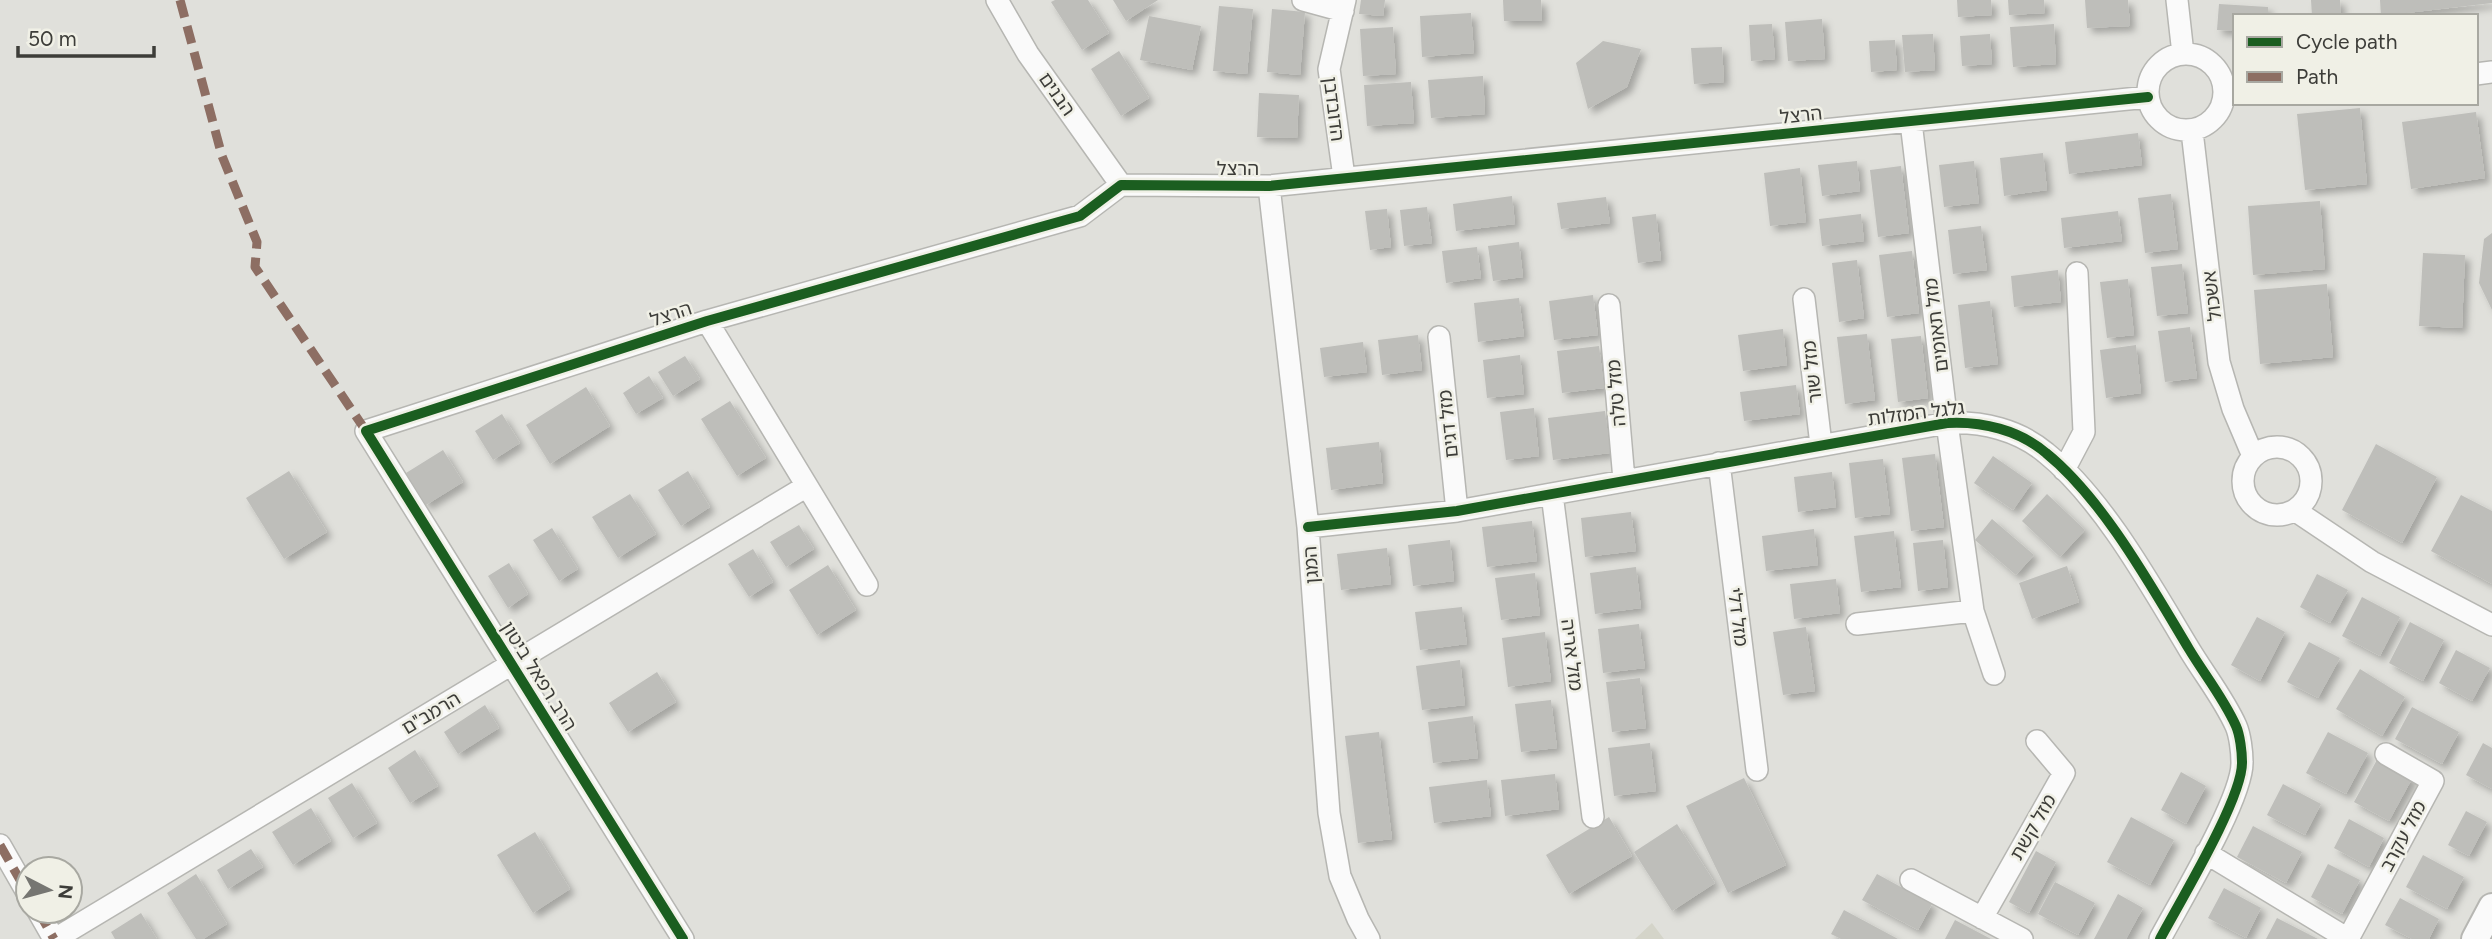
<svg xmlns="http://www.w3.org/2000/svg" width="2492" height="939" viewBox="0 0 2492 939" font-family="Figtree,'Noto Sans Hebrew',sans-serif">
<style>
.built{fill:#d4d4c9}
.building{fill:#bebeba;filter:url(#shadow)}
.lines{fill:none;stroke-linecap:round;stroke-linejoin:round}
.minor-casing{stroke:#b6b6b2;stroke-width:24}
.tertiary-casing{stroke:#b6b6b2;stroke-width:30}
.minor{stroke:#fafafa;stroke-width:21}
.tertiary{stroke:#fafafa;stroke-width:26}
.quiet{stroke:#8d6e63;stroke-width:9;stroke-dasharray:18 9;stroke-linecap:butt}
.cycleway-casing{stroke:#f0f0e6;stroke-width:15}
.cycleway{stroke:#1b5e20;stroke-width:10}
.labels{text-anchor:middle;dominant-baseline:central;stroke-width:5;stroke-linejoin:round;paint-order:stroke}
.street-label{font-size:19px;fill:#3d3d39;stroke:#f0f0e6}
</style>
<defs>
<filter id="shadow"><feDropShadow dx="5" dy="5" stdDeviation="3.5" flood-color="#0004"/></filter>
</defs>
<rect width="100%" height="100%" fill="#e0e0db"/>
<!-- built -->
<path class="built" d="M1652,923l12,16h-29z"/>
<!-- building -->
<path class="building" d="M1055,0h33l21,33 -27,17 -31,-48z
M1113,0h45l-32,21z
M1361,0h24l-2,16 -24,-2z
M1503,0h38l1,21h-38z
M1957,0h34l1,15 -34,2z
M2008,0h36l1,13 -36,2z
M2085,0h43l2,26 -43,2z
M2311,0h29l1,16h-29z
M2380,0h112v3l-111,13z
M2219,4l49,3v9h-33v15l-18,-1z
M1219,6l34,3 -6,65 -34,-3z
M1272,9l33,3 -5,63 -33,-3z
M1471,13l3,40 -52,4 -2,-41z
M1149,16l52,10 -9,44 -52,-10z
M1822,19l3,40 -37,2 -3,-39z
M1772,24l3,35 -24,2 -2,-36z
M2054,24l2,40 -43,3 -3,-40z
M1393,27l3,47 -33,2 -3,-47z
M1933,34l2,36 -30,2 -3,-37z
M1990,34l2,30 -30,2 -2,-30z
M1895,40l2,30 -26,2 -2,-31z
M1603,41l38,8 -14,38 -39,22 -12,-46z
M1722,47l2,35 -30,2 -3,-36z
M1119,51l30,47 -28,18 -30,-47z
M1483,76l2,38 -54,4 -3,-38z
M1411,82l3,41 -47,3 -3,-41z
M1259,93l40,2 -2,43 -40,-1z
M2360,108l7,76 -62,6 -8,-76z
M2476,112l9,66 -74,11 -9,-67z
M2138,133l4,32 -73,9 -4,-32z
M2043,153l4,37 -43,6 -4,-38z
M1857,161l3,30 -38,5 -4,-31z
M1974,161l5,42 -35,4 -5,-42z
M1901,166l8,67 -31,4 -8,-67z
M1800,168l6,54 -36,4 -6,-53z
M2171,194l7,55 -33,4 -7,-55z
M1512,196l3,28 -59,7 -3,-27z
M1606,197l4,26 -49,6 -4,-26z
M2320,201l5,68 -72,6 -5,-69z
M1427,207l5,36 -28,3 -4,-36z
M1387,209l4,38 -21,3 -5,-39z
M2118,211l4,30 -58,7 -3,-30z
M1656,214l5,46 -23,3 -6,-46z
M1861,214l3,27 -42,5 -3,-27z
M1981,226l6,44 -34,4 -5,-44z
M2492,233v77l-13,-27 5,-44z
M1519,242l4,35 -30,4 -5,-35z
M1477,247l4,31 -35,5 -4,-32z
M1912,251l7,62 -32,4 -8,-62z
M2423,253l42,2 -3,73 -43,-2z
M1857,260l7,58 -25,4 -7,-59z
M2182,264l6,49 -31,3 -6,-49z
M2058,270l3,32 -47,5 -3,-31z
M2128,279l6,56 -27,3 -7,-56z
M2327,284l6,73 -73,7 -6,-74z
M1593,295l5,40 -44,5 -5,-39z
M1519,298l5,38 -46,6 -4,-39z
M1990,301l8,63 -33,4 -7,-63z
M2190,327l7,51 -32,4 -7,-51z
M1783,329l4,36 -44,6 -5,-36z
M1867,334l8,66 -30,4 -8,-67z
M1418,335l4,35 -40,5 -4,-35z
M1921,336l7,62 -30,4 -7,-63z
M1363,342l4,30 -43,5 -4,-29z
M2136,345l5,48 -35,5 -6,-48z
M1599,346l5,42 -42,5 -5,-42z
M1520,355l4,39 -37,4 -4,-38z
M685,356l15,23 -27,17 -15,-24z
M649,376l14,22 -27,16 -13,-21z
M1796,385l4,29 -56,7 -4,-29z
M586,387l24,39 -60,38 -24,-39z
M730,401l36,57 -29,18 -36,-57z
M1534,408l5,48 -33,4 -6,-48z
M1605,411l5,42 -57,7 -5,-42z
M502,414l18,29 -27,17 -18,-29z
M1379,442l4,41 -52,7 -5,-42z
M2376,444l61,33 -35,66 -60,-33z
M443,450l20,32 -37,23 -20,-32z
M1935,454l9,73 -33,4 -9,-73z
M1993,456l39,27 -19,27 -39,-27z
M1883,459l7,55 -35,4 -6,-55z
M289,471l38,61 -43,27 -38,-61z
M688,471l22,36 -29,19 -23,-36z
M1832,472l4,35 -38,5 -4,-35z
M630,494l26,40 -38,24 -26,-41z
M2047,494l38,36 -25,27 -38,-36z
M2461,495l31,16v73l-61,-33z
M1631,512l5,39 -51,6 -4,-39z
M1992,519l42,36 -18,20 -41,-35z
M1532,521l5,40 -50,6 -5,-40z
M799,525l15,24 -28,18 -16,-25z
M552,528l26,41 -19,12 -26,-41z
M1814,529l4,36 -52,6 -4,-35z
M1894,531l7,56 -40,5 -7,-56z
M1450,540l4,41 -41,5 -5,-41z
M1943,540l5,47 -30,4 -5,-48z
M1387,548l4,36 -50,6 -4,-36z
M753,549l20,33 -24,15 -21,-33z
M509,563l19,31 -20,14 -20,-32z
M828,565l28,45 -39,25 -28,-45z
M2067,566l12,36 -47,17 -13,-36z
M1636,567l5,41 -46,6 -5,-41z
M1535,573l5,42 -39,5 -6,-42z
M2317,574l31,16 -18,33 -30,-16z
M1836,579l4,34 -46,6 -4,-35z
M2362,597l38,20 -20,39 -38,-20z
M1462,607l5,37 -47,6 -5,-38z
M2257,617l28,15 -25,49 -29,-16z
M2410,622l34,18 -21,41 -34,-18z
M1639,624l6,44 -42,5 -5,-44z
M1806,627l9,64 -32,4 -10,-63z
M1545,632l6,49 -43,6 -6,-49z
M2309,642l31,16 -22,40 -31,-16z
M2456,650l34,18 -18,33 -33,-18z
M1460,660l5,45 -43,5 -6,-44z
M2360,669l45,28 -23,39 -46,-27z
M657,672l19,30 -48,30 -19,-29z
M1640,678l6,50 -34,4 -6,-50z
M1551,700l6,48 -36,4 -6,-48z
M485,705l14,23 -41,26 -14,-22z
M2412,707l47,25 -17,32 -47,-25z
M1473,716l5,42 -45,5 -5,-41z
M1379,732l13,107 -34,4 -13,-107z
M2328,732l40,21 -22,41 -40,-21z
M1650,743l6,48 -42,5 -6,-48z
M2483,743l9,5v41l-26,-14z
M415,750l23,36 -28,17 -22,-35z
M2378,758l35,19 -24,44 -35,-19z
M2181,772l25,14 -20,38 -25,-14z
M1555,774l4,35 -54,7 -4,-36z
M1744,778l42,87 -58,28 -42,-87z
M1487,780l4,36 -57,7 -5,-36z
M352,783l25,40 -24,15 -25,-40z
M2283,784l38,20 -16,31 -38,-20z
M311,808l20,33 -38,24 -21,-33z
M2466,811l21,11 -18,34 -21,-11z
M1609,817l23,39 -63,38 -23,-39z
M2131,817l43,23 -24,45 -43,-23z
M2349,819l35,19 -15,29 -35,-19z
M1677,824l38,59 -43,28 -38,-59z
M2253,826l49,26 -16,31 -49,-26z
M535,832l35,57 -37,24 -36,-58z
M251,849l12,18 -35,22 -11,-19z
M2036,851l20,11 -27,51 -20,-11z
M2423,855l41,22 -17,32 -41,-22z
M2328,864l32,16 -18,34 -31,-17z
M196,874l31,50 -24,15h-7l-29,-46z
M1877,874l55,30 -14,26 -56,-30z
M2055,882l40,21 -17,32 -40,-21z
M2224,888l37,20 -15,30 -38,-20z
M2118,894l25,14 -17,31h-32z
M2400,898l39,21 -10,20h-17l-27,-14z
M1844,910l54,29h-57l-10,-5z
M141,913l16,26h-42l-4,-7z
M2277,918l41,21h-52z
M1955,920l36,19h-46z"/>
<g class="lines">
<!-- minor casing -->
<g class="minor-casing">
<path id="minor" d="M997,0l31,54 93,131
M1303,0l40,11
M2177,0l6,54
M2148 92a38 38 0 1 1 76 0a38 38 0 1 1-76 0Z
M2476,74l16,-2
M1911,122l36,301 26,188 21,63
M2192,131l27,231 14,47 20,47
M1344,177l-15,-108 16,-69
M1269,186l39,341 21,286 11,63 18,43 11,20
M1804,299l17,146
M1609,305l15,175
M707,321l160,264
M1439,337l18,174
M2243 481a34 34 0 1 1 68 0a34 34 0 1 1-68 0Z
M1719,463l38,307
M2064,470l20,-38 -7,-159
M1552,494l41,323
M2296,511l76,51 120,63
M1308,527l149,-16 490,-88c35,-2 72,7 99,30 57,46 105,133 143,196 15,25 35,50 47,77 4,9 6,26 6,36 1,36 -63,141 -82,177
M1857,624l116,-13
M0,845l28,49
M2206,853l142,86
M1911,880l111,59
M38,911l16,28
M1982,918l82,-145 -27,-32
M55,939l752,-453
M683,939l-317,-508 341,-110 373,-105 41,-31 148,1 879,-89
M2348,939l85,-158 -47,-27"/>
</g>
<!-- tertiary casing -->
<g class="tertiary-casing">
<path id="tertiary" d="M2475,939l17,-32"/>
</g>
<!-- minor -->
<use href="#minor" class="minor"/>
<!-- tertiary -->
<use href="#tertiary" class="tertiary"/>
<!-- quiet -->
<path class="quiet" d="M180,0l42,156 35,86 -2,25 111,164
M0,845l28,49
M38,911l16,28"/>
<!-- cycleway casing -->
<g class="cycleway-casing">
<path id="cycleway" d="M1308,527l149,-16 490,-88c35,-2 72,7 99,30 57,46 105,133 143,196 15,25 35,50 47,77 4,9 6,26 6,36 1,36 -63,141 -82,177
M683,939l-317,-508 341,-110 373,-105 41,-31 148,1 879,-89"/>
</g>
<!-- cycleway -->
<use href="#cycleway" class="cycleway"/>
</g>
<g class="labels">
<!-- street labels -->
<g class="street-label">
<text transform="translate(1057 94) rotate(55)">הבנים</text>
<text transform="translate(1334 109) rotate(83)">הדובדבן</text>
<text transform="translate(1801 115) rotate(-6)">הרצל</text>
<text x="1238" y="168">הרצל</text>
<text transform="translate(2212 296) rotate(-97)">אשכול</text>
<text transform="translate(671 314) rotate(-18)">הרצל</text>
<text transform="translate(1936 325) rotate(-97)">מזל תאומים</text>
<text transform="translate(1812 372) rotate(-96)">מזל שור</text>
<text transform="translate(1616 393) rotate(-95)">מזל טלה</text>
<text transform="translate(1916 413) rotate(-7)">גלגל המזלות</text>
<text transform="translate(1448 424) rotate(-96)">מזל דגים</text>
<text transform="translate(1311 565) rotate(-94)">המגן</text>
<text transform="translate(1738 617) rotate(83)">מזל דלי</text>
<text transform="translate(1572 655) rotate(83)">מזל אריה</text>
<text transform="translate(539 676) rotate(58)">הרב רפאל ביטון</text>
<text transform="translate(431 713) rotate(-31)">הרמב"ם</text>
<text transform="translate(2033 827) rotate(-60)">מזל קשת</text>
<text transform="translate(2403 836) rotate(-62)">מזל עקרב</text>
</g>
</g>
<!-- legend -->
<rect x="2233" y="14" width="245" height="91" fill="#f0f0e6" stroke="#a8a8a1" stroke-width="2"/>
<rect x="2247" y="37" width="35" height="10" fill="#1b5e20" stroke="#a8a8a1" stroke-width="2"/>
<text x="2296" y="49" font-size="21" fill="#3d3d39">Cycle path</text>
<rect x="2247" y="72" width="35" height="10" fill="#8d6e63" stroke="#a8a8a1" stroke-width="2"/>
<text x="2296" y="84" font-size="21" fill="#3d3d39">Path</text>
<!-- north arrow -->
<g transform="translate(49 890) rotate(96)"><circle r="33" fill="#f0f0e6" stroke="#a8a8a1" stroke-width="2"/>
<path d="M0-5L12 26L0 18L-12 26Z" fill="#767672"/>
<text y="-10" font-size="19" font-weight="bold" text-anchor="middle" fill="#3d3d39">N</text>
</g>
<!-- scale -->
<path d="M18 46v10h136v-10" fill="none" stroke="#3d3d39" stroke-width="3.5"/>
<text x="28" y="46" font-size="21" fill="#3d3d39" stroke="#f0f0e6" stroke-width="5" paint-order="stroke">50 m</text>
</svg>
